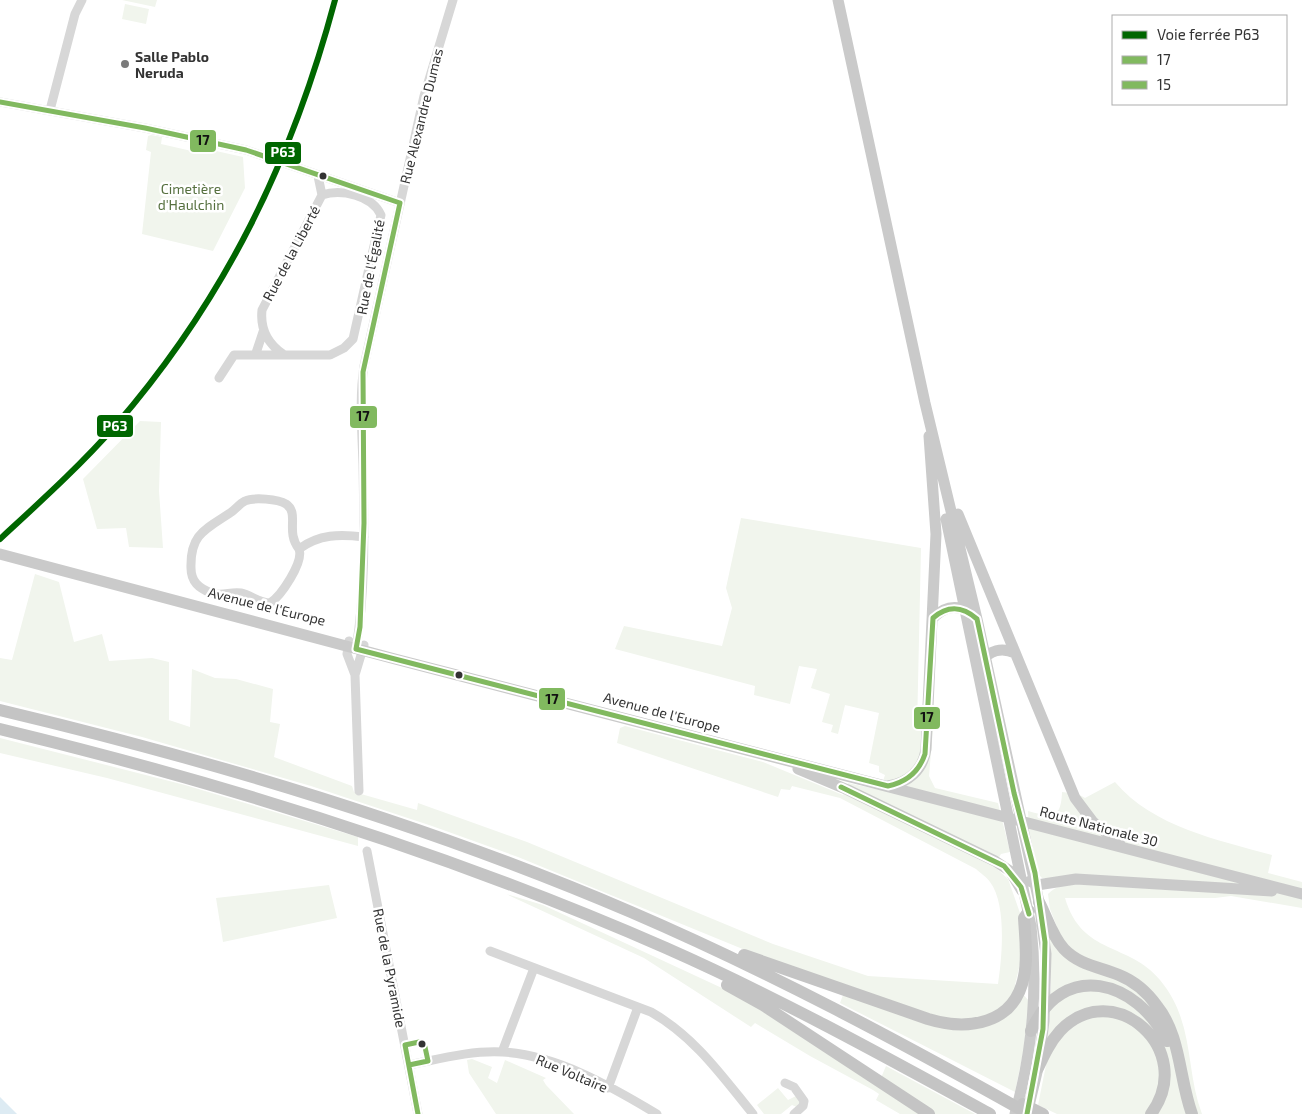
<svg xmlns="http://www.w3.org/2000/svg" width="1302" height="1114" viewBox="0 0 1302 1114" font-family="'Exo 2',sans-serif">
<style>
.green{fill:#f1f5ed}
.water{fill:#ddebf3}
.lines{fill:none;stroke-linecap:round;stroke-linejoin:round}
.minor{stroke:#d7d7d7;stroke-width:9}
.major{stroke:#cacaca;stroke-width:11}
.highway{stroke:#c4c4c4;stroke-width:12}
.bus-1-casing{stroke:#fff;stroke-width:9}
.bus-2-casing{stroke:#fff;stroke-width:9}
.bus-1{stroke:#81b95f;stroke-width:5}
.bus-2{stroke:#81b95f;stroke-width:5}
.rail-1-casing{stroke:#fff;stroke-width:10}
.rail-1{stroke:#060;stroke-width:6}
.poi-dot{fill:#7a7a7a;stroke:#fff;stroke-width:2}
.bus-dot{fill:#333;stroke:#fff;stroke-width:2}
.labels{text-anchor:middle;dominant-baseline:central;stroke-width:5;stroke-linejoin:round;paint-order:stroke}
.poi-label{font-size:14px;font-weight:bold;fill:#333;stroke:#fff;text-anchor:start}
.street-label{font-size:14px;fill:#333;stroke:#fff}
.park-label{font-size:14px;fill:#56703f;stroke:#fff}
.line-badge{stroke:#fff;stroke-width:2}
.badge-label{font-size:14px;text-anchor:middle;font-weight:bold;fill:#fff}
.pale-badge-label{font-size:14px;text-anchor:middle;font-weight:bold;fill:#111}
</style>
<rect width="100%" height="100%" fill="#fff"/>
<!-- green -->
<path class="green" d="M122,0h35l-2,7z
M125,4l24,5 -3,15 -24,-5z
M151,135l11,2 -1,7 35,8 2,-5 45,10 2,31 -32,63 -71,-17 9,-82 -5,-2 2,-14z
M140,421l21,1 -2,69 4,57 -34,-1 -3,-19 -29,1 -14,-50z
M741,518l180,30 -4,181h16l-4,47 6,12 63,15 12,49 -9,2 -7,12 14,13 12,34 3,38 -8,34 14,16 -5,47 -9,44 -175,-89 6,-16 -57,-19 -271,-111 -86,-31 -121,-40 -169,-49 -142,-36v-43l12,2 23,-86 24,8 15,60 28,-8 7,27 43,-3 17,4v58l21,7 2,-58 23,9 21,1 37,10 -3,33 10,2 -6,33 78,29 2,6 63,18 1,-7 109,39 246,102 95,32 130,8c4,-26 9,-80 -8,-102 -3,-5 -10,-9 -14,-13l-136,-71 -48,-12 -2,4 -9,-1 -3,8 -161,-54 3,-15 5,-2 138,36 80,33 5,-12 32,7 5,-15 -6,-3v-6l-10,-3 10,-50 -34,-8 -7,29 -7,-2 2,-7 -11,-3 8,-28 -19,-6 6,-19 -18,-3 -9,38 -36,-9 1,-9 -140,-37 9,-23 98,20 10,-38 -6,-20z
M0,738l185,47 173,52v9l-251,-68 -107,-25z
M1115,782c38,45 103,58 157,73l-4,18 34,9v26l-71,-12 -16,2h-150c17,58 64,44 95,82 35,42 25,89 42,134h-145l-19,-9 9,-45 -1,-22 5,-52 -2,-55 8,-4 -7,-18 -2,-15c9,-9 17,-9 29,-10l112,7 -147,-13c-13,-12 -13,-49 -14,-67 23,6 33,10 34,-19l16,2 7,4z
M329,885l8,33 -114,24 -7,-44z
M506,894l37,11 194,90 141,90 8,-19 89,48h-75l-24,-14 3,-6 -6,-4 -63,-34 -55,-33 -4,4 -107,-69z
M472,1059l20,8 -4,11 9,5 8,-23 41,18 -3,2 3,5 28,29h-78l-27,-41 -2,-13z
M778,1088l10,12 8,-4 4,4 -1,8 -7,-3 -11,9h-17l-7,-9z"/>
<!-- water -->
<path class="water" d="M0,1097l17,17h-17z"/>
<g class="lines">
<!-- minor -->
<path class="minor" d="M0,102l145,26 101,22 154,53
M50,110l25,-96 7,-14
M256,353l7,-21
M283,354c-16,-11 -23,-25 -21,-44l60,-115 -4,-19
M219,378l15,-23h96l14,-7 9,-9 28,-124c-9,-20 -40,-26 -59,-20
M299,549c-14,-18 1,-35 -13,-45 -8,-5 -32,-7 -41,-3 -6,3 -10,9 -15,12 -26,17 -40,22 -39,55 0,14 8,20 20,25 11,4 20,-2 30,0 10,2 18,10 29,10 11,-7 34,-41 29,-54 20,-15 41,-15 65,-12
M349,641l-2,13 8,21 4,116
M356,649c10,-60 8,-123 7,-184 -1,-33 -4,-67 1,-99l60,-270 29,-96
M355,675l9,-30
M367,851l51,263
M490,951l161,61c44,25 71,64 102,102
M502,1052l32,-84
M409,1065c30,-6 63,-15 94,-13 54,3 109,35 154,62
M785,1083l9,4 10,14 -1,5 -9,8
M608,1088l30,-81"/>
<!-- major -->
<path class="major" d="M838,0l87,403 52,216 62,283 7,52 -2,67 -6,47 -11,46
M958,514l117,284 18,24 27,22
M946,519l85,407c7,63 1,127 -16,188
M0,554l395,105 907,235
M933,618c11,-11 22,-14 36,-6
M982,662c7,-12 20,-15 33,-9
M798,769l50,21 147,71 15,10 12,20
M888,786c20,-3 35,-16 38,-37l10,-215 -7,-98
M1030,881l7,4 39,-6 196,12"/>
<!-- highway -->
<path class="highway" d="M0,710c215,51 428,115 631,202 137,59 268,129 398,202
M0,729c228,55 451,125 666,219 111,49 218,108 324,166
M1039,902c8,15 13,34 25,47 15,16 36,18 55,26 15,6 28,17 38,31 24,30 22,73 35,108
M744,955l184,64c39,12 87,6 96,-43 4,-18 1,-39 0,-58l5,-7
M727,985l36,20 166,109
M1031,1031c32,-72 106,-51 136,10
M1038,1068c6,-13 12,-26 22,-37 53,-56 138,19 91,83
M1023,1104l20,10"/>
<!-- bus-1 casing -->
<g class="bus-1-casing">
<path id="bus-1" d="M0,102l145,26 101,22 154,53
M400,203l-37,169 1,151 -4,104 -4,22 532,137c19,-4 31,-14 37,-32l8,-136c15,-13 29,-12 44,1l37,174 21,80 10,69 -2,87 -16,85
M841,787l163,79 17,21 8,27"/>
</g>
<!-- bus-2 casing -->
<g class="bus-2-casing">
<path id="bus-2" d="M409,1065l19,-4 -3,-14 -6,-5 -14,3 13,69"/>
</g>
<!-- bus-1 -->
<use href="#bus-1" class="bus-1"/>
<!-- bus-2 -->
<use href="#bus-2" class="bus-2"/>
<!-- rail-1 casing -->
<g class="rail-1-casing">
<path id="rail-1" d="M0,539c40,-37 80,-73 116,-114 109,-126 176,-264 219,-425"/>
</g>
<!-- rail-1 -->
<use href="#rail-1" class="rail-1"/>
</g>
<!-- markers -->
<circle class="poi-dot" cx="125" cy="64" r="5"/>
<g class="bus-dot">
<circle cx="323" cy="176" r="4.5"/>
<circle cx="459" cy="675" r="4.5"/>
<circle cx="422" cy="1044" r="4.5"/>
</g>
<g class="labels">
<!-- poi labels -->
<g class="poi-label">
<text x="135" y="56">Salle Pablo<tspan x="135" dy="16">Neruda</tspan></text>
</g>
<!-- street labels -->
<g class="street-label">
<text transform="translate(421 116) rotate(-76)">Rue Alexandre Dumas</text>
<text transform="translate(291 253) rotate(-62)">Rue de la Liberté</text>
<text transform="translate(370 267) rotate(-79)">Rue de l'Égalité</text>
<text transform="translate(267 606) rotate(14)">Avenue de l'Europe</text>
<text transform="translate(662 712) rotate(15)">Avenue de l'Europe</text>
<text transform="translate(1099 826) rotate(15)">Route Nationale 30</text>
<text transform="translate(390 968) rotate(79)">Rue de la Pyramide</text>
<text transform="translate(572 1073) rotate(23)">Rue Voltaire</text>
</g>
<!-- park labels -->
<g class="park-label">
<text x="191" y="188">Cimetière<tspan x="191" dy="16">d'Haulchin</tspan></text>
</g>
</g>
<g class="line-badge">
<rect x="189" y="129" width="28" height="24" rx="5" fill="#81b95f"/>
<rect x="264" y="141" width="38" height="24" rx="5" fill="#060"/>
<rect x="349" y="405" width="29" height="24" rx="5" fill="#81b95f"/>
<rect x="96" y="414" width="38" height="24" rx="5" fill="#060"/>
<rect x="538" y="687" width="28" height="24" rx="5" fill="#81b95f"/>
<rect x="913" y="706" width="28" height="24" rx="5" fill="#81b95f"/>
</g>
<g class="badge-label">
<text x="283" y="157">P63</text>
<text x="115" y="431">P63</text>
</g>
<g class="pale-badge-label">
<text x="203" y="145">17</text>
<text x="363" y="421">17</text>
<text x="552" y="704">17</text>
<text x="927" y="722">17</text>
</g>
<!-- legend -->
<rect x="1112" y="15" width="175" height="90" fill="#ffffff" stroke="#adadad"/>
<rect x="1122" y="31" width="25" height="8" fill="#006600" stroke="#adadad"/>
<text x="1157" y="40" font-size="15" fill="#333333">Voie ferrée P63</text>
<rect x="1122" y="56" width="25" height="8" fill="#81b95f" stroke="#adadad"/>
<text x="1157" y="65" font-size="15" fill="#333333">17</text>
<rect x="1122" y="81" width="25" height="8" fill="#81b95f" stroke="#adadad"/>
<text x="1157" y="90" font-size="15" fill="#333333">15</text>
</svg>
